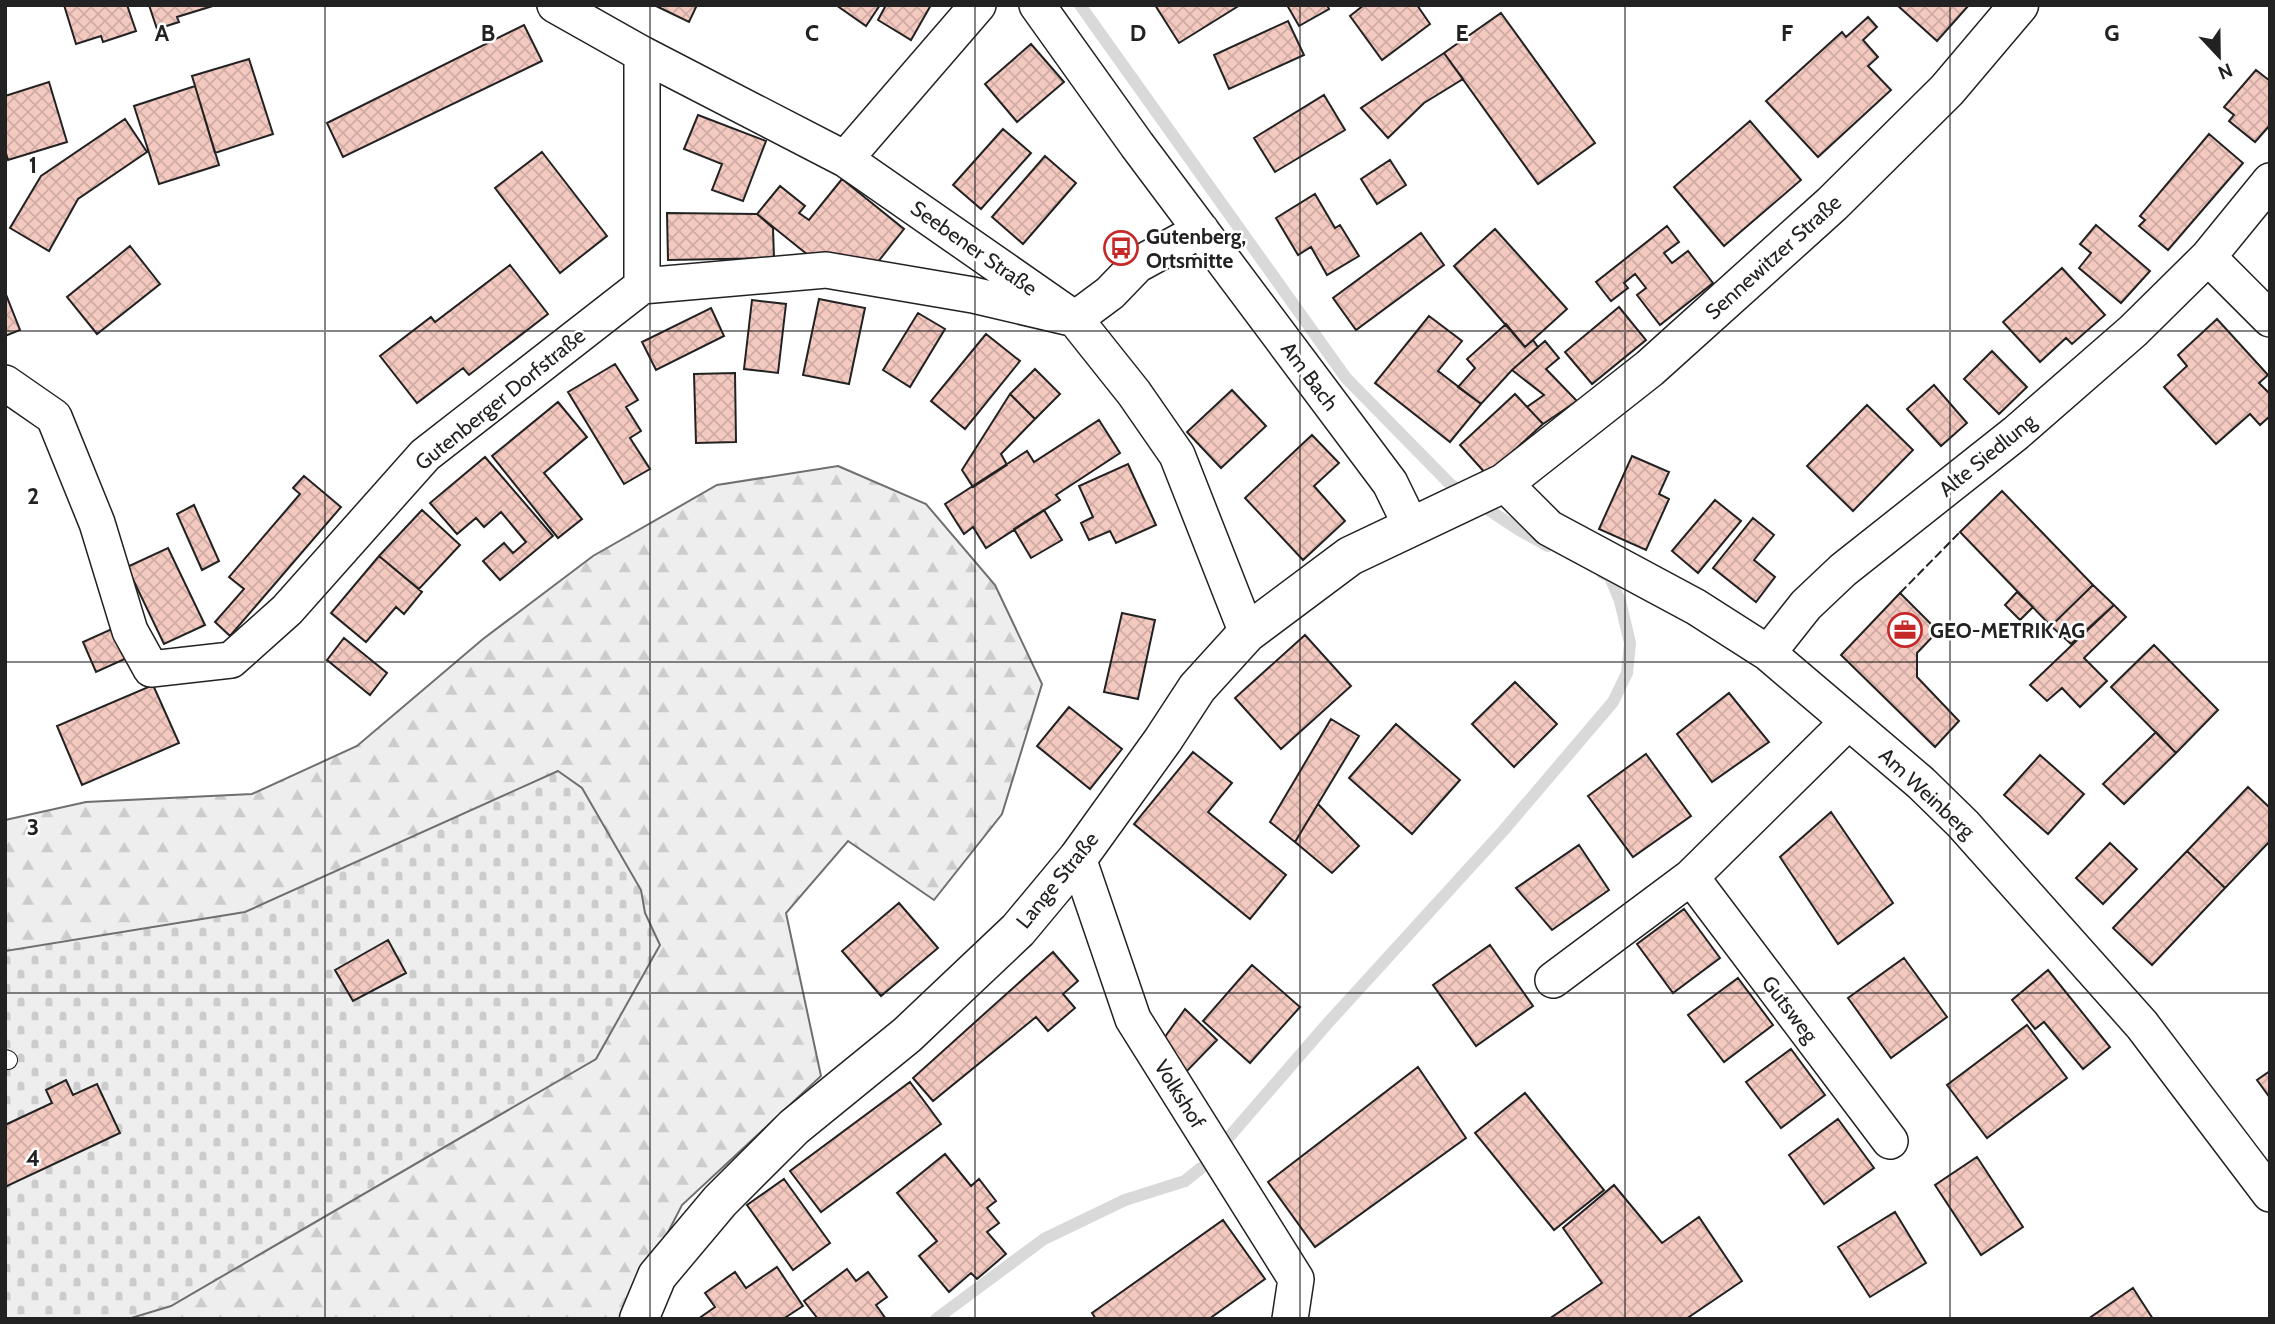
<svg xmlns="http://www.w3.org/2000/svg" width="2275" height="1324" viewBox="0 0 2275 1324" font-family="Cabin,sans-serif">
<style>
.forest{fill:url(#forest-firs);stroke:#6f6f6f;stroke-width:2}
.cemetery{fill:url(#cemetery-stones);stroke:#6f6f6f;stroke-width:2}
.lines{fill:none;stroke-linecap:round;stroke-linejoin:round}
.stream{stroke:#d9d9d9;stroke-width:12}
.building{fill:url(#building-cross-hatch);stroke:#222;stroke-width:2}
.lane-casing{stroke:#222;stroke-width:20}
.street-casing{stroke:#222;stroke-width:38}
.secondary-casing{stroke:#222;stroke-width:41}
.lane{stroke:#fff;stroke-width:18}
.street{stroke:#fff;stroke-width:35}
.secondary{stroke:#fff;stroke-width:38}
.fence{stroke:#222;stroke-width:2;stroke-dasharray:9 3.5;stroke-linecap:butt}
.grid{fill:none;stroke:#222;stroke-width:2;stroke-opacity:0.55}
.labels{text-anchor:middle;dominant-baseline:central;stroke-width:5;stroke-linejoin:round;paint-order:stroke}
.poi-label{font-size:21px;font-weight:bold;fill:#222;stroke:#fff;text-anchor:start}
.street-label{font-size:21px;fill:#222;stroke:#fff}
.grid-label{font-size:23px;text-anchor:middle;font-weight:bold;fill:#222;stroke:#fff;stroke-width:5;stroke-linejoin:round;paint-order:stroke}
</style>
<defs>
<pattern id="forest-firs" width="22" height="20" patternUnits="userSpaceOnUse" patternTransform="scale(1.75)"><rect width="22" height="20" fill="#eee"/><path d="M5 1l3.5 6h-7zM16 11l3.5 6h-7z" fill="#ccc"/></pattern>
<pattern id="cemetery-stones" width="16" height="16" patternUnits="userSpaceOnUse" patternTransform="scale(1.75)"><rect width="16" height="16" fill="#eee"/><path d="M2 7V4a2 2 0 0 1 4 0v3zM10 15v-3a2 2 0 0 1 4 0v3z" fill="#ccc"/></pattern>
<pattern id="building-cross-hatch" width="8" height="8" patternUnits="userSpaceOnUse" patternTransform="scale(1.75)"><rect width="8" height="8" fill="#f3c9c0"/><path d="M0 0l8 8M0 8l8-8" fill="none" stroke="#d0aca5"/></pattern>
</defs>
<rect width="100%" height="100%" fill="#fff"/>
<!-- forest -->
<path class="forest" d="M838,466l88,38 69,81 47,99 -40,130 -68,86 -86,-59 -62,72 35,163 -139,129 -34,66 -17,48h-626v-499l81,-18 166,-8 105,-48 126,-107 110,-83 124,-71z"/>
<!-- cemetery -->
<path class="cemetery" d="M558,771l24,17 59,102 4,23 15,32 -64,114 -425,247 -43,13h-123v-368l240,-39z"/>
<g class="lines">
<!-- stream -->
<path class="stream" d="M1080,5l266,373 104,106 69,46 29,16
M1229,1137l98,-113 176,-193 110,-129 14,-29 3,-30 -10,-42 -10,-24 -8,-4
M936,1319l108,-80 81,-39 60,-19 16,-13"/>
</g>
<!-- building -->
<path class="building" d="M64,5h63l9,26 -33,11 -2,-6 -25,8z
M149,5h67l-39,12 2,5 -22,7z
M654,5h43l-8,17z
M836,5h44l-14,21z
M886,5h45l-20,35 -33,-20z
M1155,5h85l-61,38z
M1287,5h40l2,4 -30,17z
M1364,5h53l13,19 -48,36 -32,-44z
M1897,5h72l-32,36z
M1501,13l94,130 -57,41 -94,-131z
M1868,17l9,10 -14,13 15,17 -10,9 23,24 -73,67 -52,-56 76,-69 4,5z
M1288,21l16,34 -75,34 -15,-34z
M524,25l18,36 -199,96 -16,-34z
M1031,44l33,38 -47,40 -32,-38z
M1444,53l19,26 -39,24 -36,35 -27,-30z
M249,59l24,75 -58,19 -23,-77z
M2256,70l14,11v44l-15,17 -26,-21 5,-6 -10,-8z
M49,82l18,60 -59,18 -3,-10v-54z
M195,86l24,79 -60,19 -25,-78z
M1324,95l21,35 -70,42 -21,-34z
M698,115l68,26 -23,60 -31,-11 10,-26 -38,-15z
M125,119l22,33 -69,47 -29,52 -39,-23 31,-52z
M1750,121l51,59 -77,66 -50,-59z
M1003,129l28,24 -50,56 -28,-24z
M2209,134l34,29 -75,87 -29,-24 6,-6 -5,-4z
M542,152l65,84 -47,37 -65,-85z
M1045,156l31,27 -53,61 -31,-27z
M1390,160l16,25 -29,19 -16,-25z
M842,179l62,50 -50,63 -97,-78 23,-28 25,20 -6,7 10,7z
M1315,194l20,34 5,-3 19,31 -32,19 -16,-28 -13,8 -22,-37z
M667,213l90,1 16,14 1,30 -106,2z
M2096,225l54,46 -29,32 -42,-35 12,-15 -11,-9z
M1667,226l12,16 -15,11 8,10 16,-12 25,32 -53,42 -23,-30 9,-7 -11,-14 -11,9 4,5 -17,13 -15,-19z
M1495,229l72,80 -42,38 -71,-81z
M1421,233l23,32 -88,65 -23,-32z
M130,246l30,38 -63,50 -30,-37z
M510,265l38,49 -79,61 -6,-7 -46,35 -37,-47 51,-39 4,5z
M2062,268l43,47 -33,29 -6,-6 -26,24 -37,-40z
M5,292l15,38 -15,6z
M819,299l46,9 -16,76 -46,-9z
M752,300l34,4 -8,69 -34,-4z
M1619,307l27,33 -54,44 -27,-32z
M711,308l13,28 -68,34 -14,-28z
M918,313l27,16 -35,58 -27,-17z
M1429,316l33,25 -24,30 43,33 -31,38 -75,-59z
M2217,319l51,56 -9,8 11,11v22l-10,9 -10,-11 -34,30 -52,-57 23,-21 -9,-11z
M1506,324l19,23 8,-7 5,7 -26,23 -31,34 -23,-17 17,-19 -8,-9z
M986,334l34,27 -55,68 -34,-28z
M1545,341l14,17 -13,11 31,32 -34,23 -16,-17 17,-12 -32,-25z
M1992,351l35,36 -28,27 -35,-35z
M615,364l23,36 -12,7 15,24 -11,7 20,31 -26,15 -56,-92z
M1035,369l25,25 -25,25 -25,-25z
M735,373l1,69 -40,1 -2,-69z
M1934,385l33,38 -26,23 -34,-37z
M1232,390l34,36 -45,42 -34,-36z
M1010,394l25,25 -34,35 6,11 -34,22 -11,-17z
M1515,394l28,30 -56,51 -27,-30z
M558,402l29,35 -43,36 38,46 -24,19 -66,-82z
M1867,405l46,45 -60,61 -46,-45z
M1099,420l21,33 -64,42 4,5 -74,48 -13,-21 -9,7 -19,-30 82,-53 7,11z
M1312,435l27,28 -25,23 31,35 -42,39 -58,-62z
M1632,456l37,16 -10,22 10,5 -23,51 -47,-21z
M485,457l68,79 -53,44 -17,-19 21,-18 9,10 13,-11 -25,-30 -17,15 -8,-9 -19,16 -27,-31z
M1128,464l28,61 -40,18 -6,-12 -21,9 -8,-17 12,-6 -14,-31z
M304,476l37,31 -111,129 -15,-14 29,-33 -15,-12 71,-83 -7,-6z
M2002,491l91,94 -42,41 -91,-94z
M1715,500l26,21 -43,52 -26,-22z
M194,505l25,56 -17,9 -25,-56z
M422,510l38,35 -41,44 -40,-33z
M1044,510l18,30 -31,18 -17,-29z
M1753,518l21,17 -20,25 21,17 -19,25 -43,-34z
M168,548l37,77 -41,19 -37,-77z
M379,556l43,36 -18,22 -8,-7 -30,35 -35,-29z
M2093,585l21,20 -43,39 -20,-18z
M2017,592l16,15 -13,13 -15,-15z
M1900,593l38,38 -21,22v24l42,44 -24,26 -94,-92z
M2114,605l12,12 -42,41 23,23 -27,26 -18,-19 -15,13 -17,-16z
M1122,613l33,7 -17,79 -34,-7z
M114,628l13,30 -31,14 -13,-30z
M1305,635l46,51 -70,63 -46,-51z
M344,638l43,35 -17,22 -43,-35z
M2154,645l64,65 -42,43 -65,-66z
M1515,682l42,42 -43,43 -42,-43z
M153,685l26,58 -97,42 -25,-59z
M1729,693l40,49 -57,40 -35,-48z
M1069,707l53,42 -32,40 -53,-43z
M1331,719l28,17 -64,106 -25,-20z
M1396,724l64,56 -48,54 -63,-56z
M2156,732l20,21 -52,51 -21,-20z
M1193,752l39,31 -24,29 78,63 -36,44 -116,-95z
M1646,754l45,62 -58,41 -45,-61z
M2040,755l44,39 -36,40 -44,-39z
M2248,787l22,21v33l-45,47 -38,-37z
M1318,804l41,42 -27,27 -37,-31z
M1831,812l62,91 -55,41 -58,-87z
M2110,843l27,26 -34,35 -27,-26z
M1579,845l30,45 -57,40 -36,-42z
M2187,851l38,37 -73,77 -39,-37z
M899,903l39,45 -57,48 -39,-45z
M1684,909l36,49 -47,35 -36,-49z
M388,940l18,33 -53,28 -18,-31z
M1490,945l43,61 -57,40 -43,-61z
M1053,952l25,29 -15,13 12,14 -27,23 -12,-14 -103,84 -20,-23z
M1904,958l43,59 -56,41 -43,-60z
M1252,965l48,42 -50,56 -47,-42z
M2048,970l62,77 -27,22 -39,-47 -9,7 -23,-29z
M1738,978l35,47 -49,37 -36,-47z
M1185,1009l32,31 -33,34 -22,-33z
M2027,1025l40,53 -80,60 -40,-53z
M1791,1049l34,46 -44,33 -35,-46z
M1418,1067l48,71 -151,109 -47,-65z
M2270,1071v27l-13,-18z
M66,1080l7,15 24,-11 23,49 -115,54v-62l47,-22 -6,-13z
M910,1082l31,42 -120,88 -31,-41z
M1525,1093l79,97 -50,40 -79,-97z
M1838,1119l36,49 -50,36 -35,-49z
M945,1154l26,32 8,-7 17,22 -9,7 12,15 -12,9 19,22 -29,25 -6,-6 -22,19 -30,-36 18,-15 -40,-48z
M1977,1157l46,70 -42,28 -46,-70z
M784,1179l46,64 -37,27 -46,-65z
M1614,1185l48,58 37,-26 43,64 -56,38h-137l53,-36 -39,-55z
M1895,1212l31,51 -56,34 -32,-50z
M1223,1220l42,59 -56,40h-113l-4,-6z
M777,1267l26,39 -20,13h-85l17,-12 -10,-14 30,-21 11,16z
M847,1269l9,12 12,-9 19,25 -11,8 10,14h-68l-14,-18z
M2133,1288l20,31h-65z"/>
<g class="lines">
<!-- lane casing -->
<g class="lane-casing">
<path id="lane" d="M5,1059l3,1"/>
</g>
<!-- street casing -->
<g class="street-casing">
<path id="street" d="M555,5l87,49 203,105 230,160 59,74 43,62 70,178
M1037,5l100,140 253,338 21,43
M845,159l133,-154
M2208,257l62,62
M642,286v-232
M1075,319l35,-26 27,-28 64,-35
M5,383l49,34 43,106 33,108 21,38 80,-9 56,-50 138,-155 217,-169 184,-16 147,25 102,24
M1504,483l45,45 147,79 72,46 153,130 42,41 179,201 128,169
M1768,653l38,-48 37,-35 173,-137 117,-102 75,-74 62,-76
M1848,722l-157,155 199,264
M1078,858l55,161 163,260 -6,40
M1553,980l138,-103"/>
</g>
<!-- secondary casing -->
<g class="secondary-casing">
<path id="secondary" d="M639,1319l18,-43 63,-75 74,-74 113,-92 111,-105 60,-72 85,-118 34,-52 50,-55 103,-77 154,-73 146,-115 182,-164 115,-114 72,-85"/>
</g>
<!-- lane -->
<use href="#lane" class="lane"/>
<!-- street -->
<use href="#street" class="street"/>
<!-- secondary -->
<use href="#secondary" class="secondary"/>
<!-- fence -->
<path class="fence" d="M1900,593l60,-61"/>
</g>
<!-- grid -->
<path class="grid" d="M325,5v1314M650,5v1314M975,5v1314M1300,5v1314M1625,5v1314M1950,5v1314M5,331h2265M5,662h2265M5,993h2265"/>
<!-- icons -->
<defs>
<g id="bus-ring" transform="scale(1.75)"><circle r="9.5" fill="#fff" stroke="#c62828" stroke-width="1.5"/><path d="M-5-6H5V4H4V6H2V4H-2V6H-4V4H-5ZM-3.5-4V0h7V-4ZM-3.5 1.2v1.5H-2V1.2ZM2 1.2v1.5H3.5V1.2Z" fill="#c62828"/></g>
<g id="office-ring" transform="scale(1.75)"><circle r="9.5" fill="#fff" stroke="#c62828" stroke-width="1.5"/><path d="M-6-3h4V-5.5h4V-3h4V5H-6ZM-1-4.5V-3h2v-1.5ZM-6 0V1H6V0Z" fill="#c62828"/></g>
</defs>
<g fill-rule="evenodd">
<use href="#bus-ring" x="1121" y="248"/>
<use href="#office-ring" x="1905" y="630"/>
</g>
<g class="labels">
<!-- poi labels -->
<g class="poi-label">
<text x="1146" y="236">Gutenberg,<tspan x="1146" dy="24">Ortsmitte</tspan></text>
<text x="1930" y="630">GEO-METRIK AG</text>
</g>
<!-- street labels -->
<g class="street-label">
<text transform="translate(974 248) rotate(35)">Seebener Straße</text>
<text transform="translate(1773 257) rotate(-42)">Sennewitzer Straße</text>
<text transform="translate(1310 376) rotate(53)">Am Bach</text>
<text transform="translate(500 399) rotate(-39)">Gutenberger Dorfstraße</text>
<text transform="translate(1987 455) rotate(-39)">Alte Siedlung</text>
<text transform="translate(1927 793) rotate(43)">Am Weinberg</text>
<text transform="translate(1057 880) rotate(-51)">Lange Straße</text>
<text transform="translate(1790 1009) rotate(53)">Gutsweg</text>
<text transform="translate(1180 1094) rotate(58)">Volkshof</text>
</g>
</g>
<g class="grid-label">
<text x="162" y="41">A</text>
<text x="488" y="41">B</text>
<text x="812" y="41">C</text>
<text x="1138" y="41">D</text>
<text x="1462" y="41">E</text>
<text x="1787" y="41">F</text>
<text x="2112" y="41">G</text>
<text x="33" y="173">1</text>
<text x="33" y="504">2</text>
<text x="33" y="835">3</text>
<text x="33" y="1166">4</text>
</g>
<!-- border -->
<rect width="2275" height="1324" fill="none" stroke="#222222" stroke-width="14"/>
<!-- north arrow -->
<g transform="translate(2219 56) rotate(158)" stroke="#ffffff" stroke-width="5" paint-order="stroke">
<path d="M0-5L12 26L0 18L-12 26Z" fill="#222222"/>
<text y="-10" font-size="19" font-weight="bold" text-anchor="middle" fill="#222222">N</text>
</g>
</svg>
